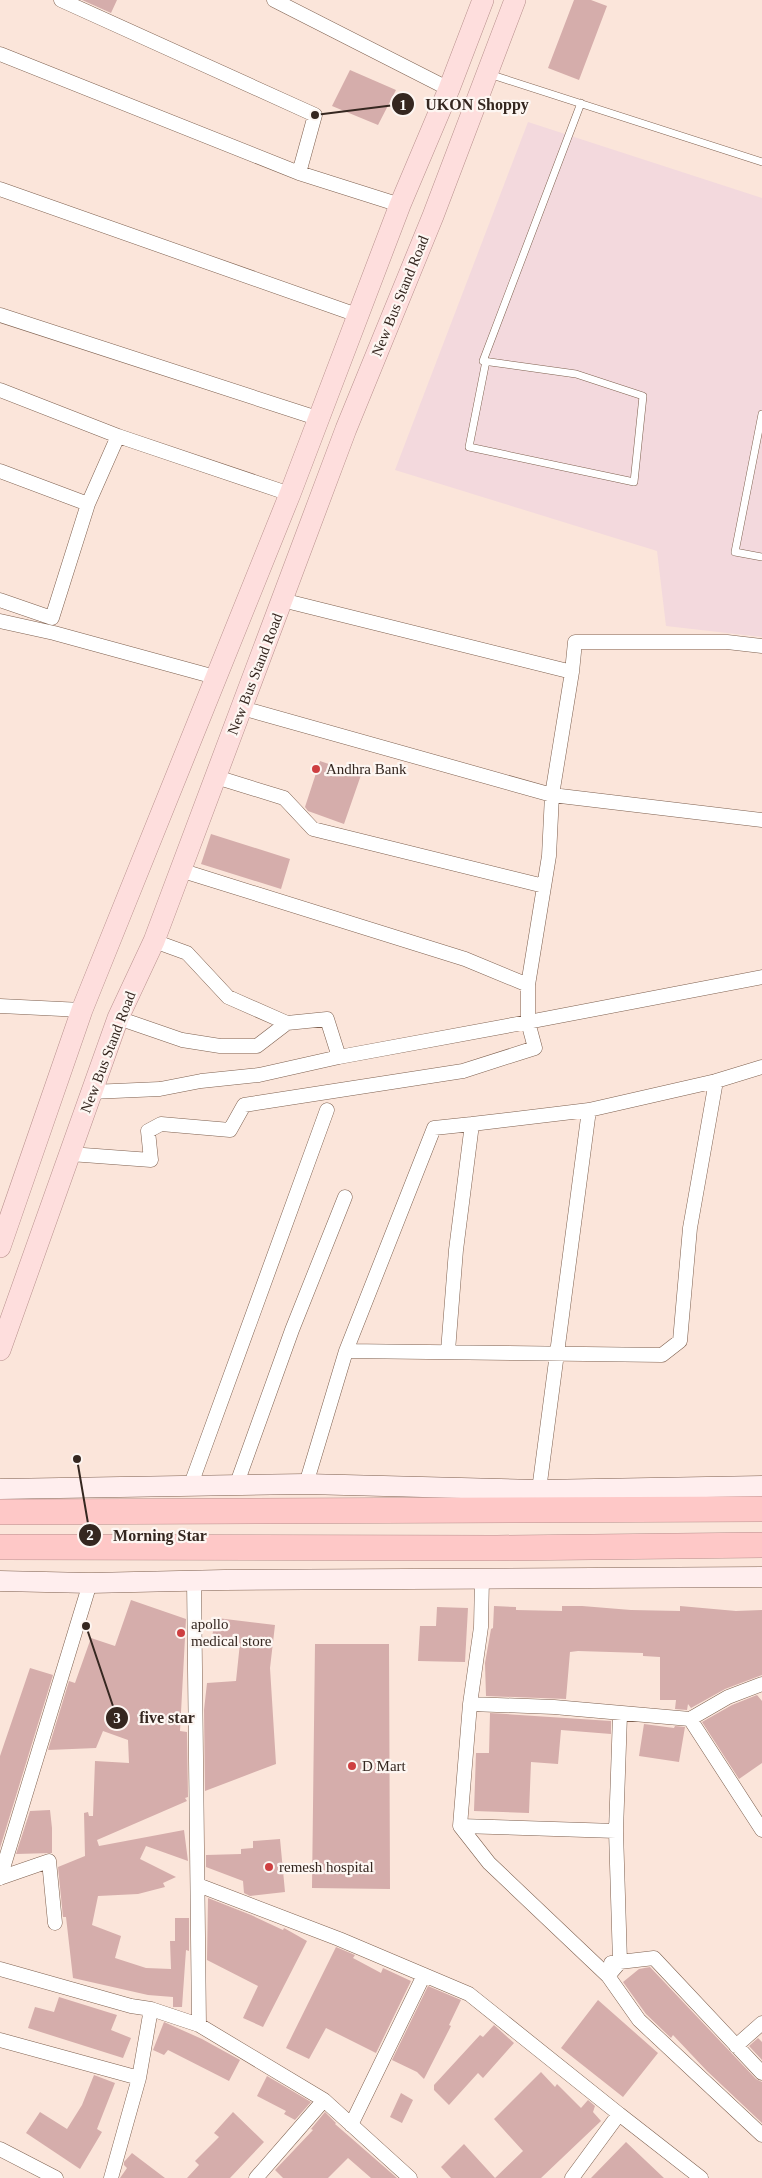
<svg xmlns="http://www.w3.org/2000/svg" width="762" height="2178" viewBox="0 0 762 2178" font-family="Georgia,serif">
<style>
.industrial{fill:#f3d9dd}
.building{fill:#d5adab}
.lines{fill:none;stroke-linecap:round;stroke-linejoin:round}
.lane-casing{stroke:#7e604f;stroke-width:8}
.street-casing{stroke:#7e604f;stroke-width:15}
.secondary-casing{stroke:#7e604f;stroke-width:21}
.primary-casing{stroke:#b8908d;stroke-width:22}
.highway-casing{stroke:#b8908d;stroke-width:26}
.lane{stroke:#fff;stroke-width:7}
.street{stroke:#fff;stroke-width:14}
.secondary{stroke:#fee;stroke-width:20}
.primary{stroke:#fededd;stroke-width:21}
.highway{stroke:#fec8c7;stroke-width:25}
.poi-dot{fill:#ce3f41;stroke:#fdf6f2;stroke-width:2}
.labels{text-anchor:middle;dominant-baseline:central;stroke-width:4.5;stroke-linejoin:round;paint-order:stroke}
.street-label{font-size:15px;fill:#352720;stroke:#fdf6f2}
.poi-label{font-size:15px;fill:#352720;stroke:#fdf6f2;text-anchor:start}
.leader{fill:none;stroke:#352720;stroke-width:2}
.callout-dot{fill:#352720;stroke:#fdf6f2;stroke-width:2}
.mark-label{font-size:15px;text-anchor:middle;font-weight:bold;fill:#fff}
.callout-label{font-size:16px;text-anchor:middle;font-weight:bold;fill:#352720;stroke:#fdf6f2;stroke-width:4.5;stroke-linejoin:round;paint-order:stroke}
</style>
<rect width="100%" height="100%" fill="#fbe5da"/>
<!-- industrial -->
<path class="industrial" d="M528,122l234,76v439l-96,-11 -9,-75 -262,-81z"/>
<!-- building -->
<path class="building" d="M82,0h35l-6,13z
M574,0h17l16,6 -28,74 -31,-12z
M350,70l46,20 -18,35 -46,-19z
M320,761l41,14 -17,49 -36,-13 -3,-4z
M211,834l79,25 -9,30 -80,-25z
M131,1600l55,19 -6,112 7,1 1,65 -3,1 2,3 -90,39 2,6 85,-16 4,31 -42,-15 -6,13 36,18 -13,6 2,4 -27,7 -40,2 -6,29 29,11 -6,22 31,10 25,1 -1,-28h5v-23h14v33l-3,-1 -4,57h-9v-10l-25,-2 -75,-17 -7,-61h-3l-5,-50 27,-11 -1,-43 4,-1 1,4h4l2,-55 34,2 -1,-23 -25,-9 -7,17 -48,2 21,-69 6,2 16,-45 24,8z
M494,1606l22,1v3l46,1v-5h20l49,4 49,1v-5l56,5 26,-1v65l-37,14 -34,19 -3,-4 -1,6 -12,-1 1,-9h-16v-43l-17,-1v-3l-65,-2 -8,1 -4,47 -80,-3 -1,-33 6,-34 2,-1z
M437,1607l31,1 -3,54 -47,-1 2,-35h16z
M217,1618l58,7 -5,43 6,96 -71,27 -1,-81 3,-27 29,-2 4,-38 -28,-2 2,-21 3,1z
M315,1644h74l1,245 -78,-1z
M30,1668l23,7 -53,173v-92z
M757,1695l5,6v62l-23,16 -37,-57 30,-17z
M490,1713l121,8v13l-50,-4 -3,34 -27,-2 -2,51 -55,-2 2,-58h13z
M644,1724l30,4 1,-2 10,1 -6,35 -40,-6z
M50,1810l2,18v25l-36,1 14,-43z
M280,1839l5,53 -35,4 -6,-3 -1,-12 -37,-14v-12l35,-1v-5l12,-1v-7z
M208,1898l43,17 32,15 1,-2 23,13 -44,86 -20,-9 15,-32 -51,-26z
M336,1947l19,8 -2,3 28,15 2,-5 28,13 -35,72 -50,-25 -17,31 -23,-11z
M650,1967l106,112 6,3v41l-55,-52 -34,-36 -2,3 -25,-24 -23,-32 16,-13z
M428,1986l33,14 -12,25 2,1 -27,53 -7,-7 -25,-12z
M59,1997l58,18 -6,15 20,8 -8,20 -95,-30 7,-21 19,5z
M598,2000l60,53 -35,44 -62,-49z
M164,2022l38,17 38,21 -11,21 -61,-31 -4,5 -11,-5z
M494,2025l20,18 -31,35 -5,-5 -29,32 -15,-15v-5l46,-50 3,2z
M758,2038l4,4v18l-13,-14z
M541,2072l14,15 2,-3 24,24 7,-8 7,6 -2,6 8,9 -60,57h-46l28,-27 -29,-32z
M94,2075l21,8 -18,46 5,3 -22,37 -54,-36 14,-21 27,17 15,-24z
M267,2076l44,26 -16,18 -11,-6 2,-3 -29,-15z
M401,2093l12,7 -11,23 -12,-6z
M233,2112l31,30 -34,36h-43l12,-13 -4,-4 24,-24 -5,-4z
M325,2112l11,11 -1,1 62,54h-26l-23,-20 -20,20h-45l-8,-8 38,-40 -2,-1z
M626,2142l38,36h-73z
M464,2144l31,34h-44l-10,-11z
M132,2153l33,25h-45l7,-10 -3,-3v-3z"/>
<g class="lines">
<!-- lane casing -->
<g class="lane-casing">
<path id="lane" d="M489,74l273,88
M486,361l-17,86 165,35 9,-86 -67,-22 -93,-13 98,-258
M762,414l-27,138 27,5"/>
</g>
<!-- street casing -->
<g class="street-casing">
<path id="street" d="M61,0l254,115 -16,58
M274,0l175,89
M0,54l299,119 101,32
M0,189l360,127
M0,315l320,104
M0,390l118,46 172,58
M0,471l88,33 30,-68
M0,600l52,18 36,-114
M282,600l290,72 -20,123 210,25
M0,621l54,12 161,44
M572,672l3,-30h152l35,4
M216,777l68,21 29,31 231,57
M180,870l285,89 63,26 21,-129 3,-61 -310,-87
M528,985v37l234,-45
M0,1006l82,4
M118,1018l64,22 38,6h37l30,-23
M91,1092l69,-3 41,-8 58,-6 80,-18 -12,-38 -40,4 -59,-26 -41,-44 -33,-12
M472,1124l117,-14 127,-29
M70,1154l81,6 -3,-29 13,-7 69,6 14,-25 219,-34 72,-23 -7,-26 -189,35
M346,1351l88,-223 38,-4 -16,126 -8,101
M306,1484l40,-133 316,4 18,-14 10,-113 26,-147 46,-14
M236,1486l56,-156 53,-133
M190,1487l137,-377
M539,1490l50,-380
M482,1578l-1,49 -11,77 84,3 136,12 38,-22 34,-13
M194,1580l5,445
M470,1704l-10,122 29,37 119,113 31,44 123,115
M690,1719l72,111
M460,1826l156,5
M0,1878l90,-295
M0,1878l49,-17 6,62
M198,1885l141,54 130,55 150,120 -47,64
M611,1963l43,-5 108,115
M0,1969l131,37 20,3 48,16 125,75 86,78
M608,1976l12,-14 -4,-131 4,-116
M0,2040l139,38 -28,100
M736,2046l26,-23
M139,2078l12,-69
M619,2114l82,64
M351,2125l73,-150
M0,2149l56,29
M256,2178l68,-78"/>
</g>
<!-- secondary casing -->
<g class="secondary-casing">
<path id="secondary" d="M0,1489l306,-5 233,6 223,-4
M0,1581l90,2 134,-3 538,-3"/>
</g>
<!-- primary casing -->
<g class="primary-casing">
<path id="primary" d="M0,1247l82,-237 208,-516 110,-289 49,-116 34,-89
M0,1350l118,-332 36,-77 192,-512 87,-213 82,-216"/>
</g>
<!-- highway casing -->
<g class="highway-casing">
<path id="highway" d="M0,1512l762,-3
M0,1547l497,1 265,-3"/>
</g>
<!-- lane -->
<use href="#lane" class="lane"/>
<!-- street -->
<use href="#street" class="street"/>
<!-- secondary -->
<use href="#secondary" class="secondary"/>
<!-- primary -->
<use href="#primary" class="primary"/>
<!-- highway -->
<use href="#highway" class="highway"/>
</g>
<!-- markers -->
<g class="poi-dot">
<circle cx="316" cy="769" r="5"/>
<circle cx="181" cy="1633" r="5"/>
<circle cx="352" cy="1766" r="5"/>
<circle cx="269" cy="1867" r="5"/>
</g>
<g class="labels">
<!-- street labels -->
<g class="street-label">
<text transform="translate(400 296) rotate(-68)">New Bus Stand Road</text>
<text transform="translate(255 674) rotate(-69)">New Bus Stand Road</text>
<text transform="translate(108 1052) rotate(-69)">New Bus Stand Road</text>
</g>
<!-- poi labels -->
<g class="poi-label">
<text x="326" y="769">Andhra Bank</text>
<text x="191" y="1624">apollo<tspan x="191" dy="17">medical store</tspan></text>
<text x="362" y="1766">D Mart</text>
<text x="279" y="1867">remesh hospital</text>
</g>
</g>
<!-- callouts -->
<path class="leader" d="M315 115L403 104M77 1459L90 1535M86 1626L117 1718"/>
<g class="callout-dot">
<circle cx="315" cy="115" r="5"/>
<circle cx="77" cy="1459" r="5"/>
<circle cx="86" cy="1626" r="5"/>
<circle cx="403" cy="104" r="12"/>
<circle cx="90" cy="1535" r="12"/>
<circle cx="117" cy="1718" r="12"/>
</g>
<g class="mark-label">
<text x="403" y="110">1</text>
<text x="90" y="1540">2</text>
<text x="117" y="1723">3</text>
</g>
<g class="callout-label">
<text x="477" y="110">UKON Shoppy</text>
<text x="160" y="1541">Morning Star</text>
<text x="167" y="1723">five star</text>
</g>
</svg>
